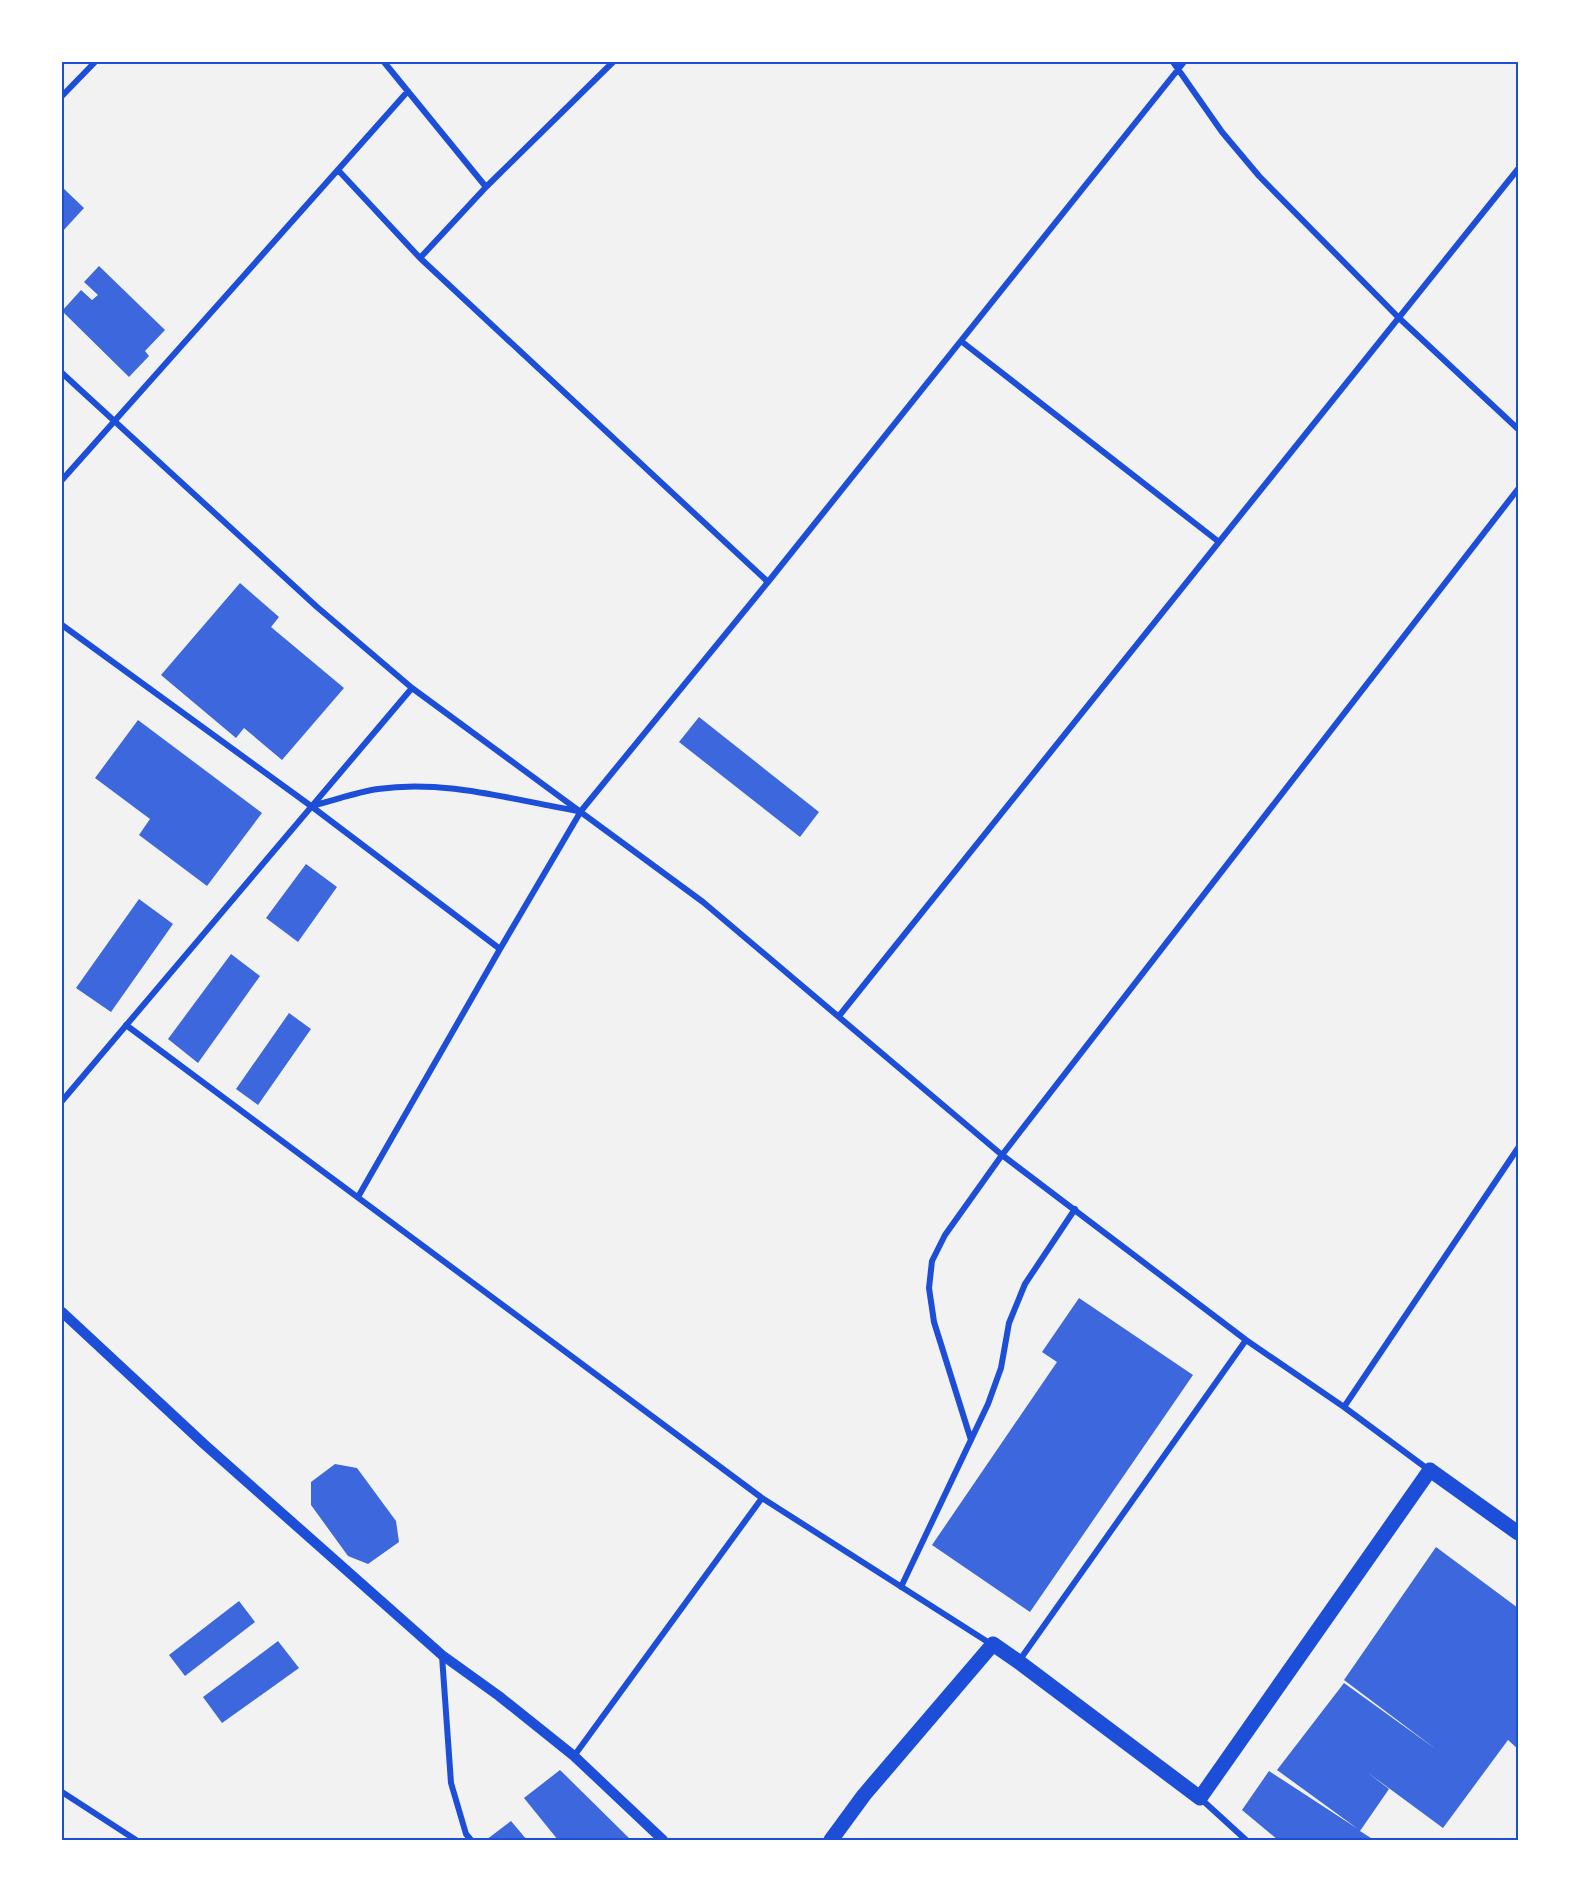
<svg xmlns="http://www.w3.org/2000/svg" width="1580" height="1902" viewBox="0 0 1580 1902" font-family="Cabin,sans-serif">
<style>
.building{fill:#3d67dc}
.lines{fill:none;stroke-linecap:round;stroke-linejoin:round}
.minor{stroke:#1d4ed8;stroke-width:6}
.tertiary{stroke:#1d4ed8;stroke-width:10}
.primary{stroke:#1d4ed8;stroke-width:15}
.neatline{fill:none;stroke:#1d4ed8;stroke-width:2}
</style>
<rect width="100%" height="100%" fill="#f2f2f2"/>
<!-- building -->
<path class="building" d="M62,187l22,21 -22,24z
M99,266l66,64 -20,21 4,5 -20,21 -67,-66 19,-21 11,10 6,-5 -14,-13z
M240,583l39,34 -8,10 73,61 -62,72 -38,-32 -8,10 -75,-63z
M699,717l120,95 -19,25 -121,-95z
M138,720l124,93 -55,73 -68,-51 11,-16 -55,-41z
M306,864l31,23 -39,55 -32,-24z
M139,899l34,25 -62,88 -35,-24z
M231,954l29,22 -62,87 -30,-24z
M289,1013l22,16 -53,76 -22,-16z
M1079,1298l114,77 -163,237 -98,-67 125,-183 -15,-10z
M335,1464l22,4 39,53 3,21 -31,22 -20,-8 -37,-51v-23z
M1436,1547l82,61v141l-10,-9 -65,88 -76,-56 22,17 -29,42 14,9h-96l-36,-30 27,-39 89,58 -81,-59 67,-87 93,67 -93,-70z
M239,1601l16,21 -70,54 -16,-21z
M278,1641l21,27 -77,55 -19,-26z
M560,1770l71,70h-73l-34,-42z
M511,1821l16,19h-41z"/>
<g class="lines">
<!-- minor -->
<path class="minor" d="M384,62l102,125
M1173,62l49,70 37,44 140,142 119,111
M62,96l33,-34
M338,170l82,88 348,324
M420,258l66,-71 127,-125
M961,341l258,201
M62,373l255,234 95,81 291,214 299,253 244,185 98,67 85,63
M62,480l346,-389
M62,625l249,181 189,143
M311,806c22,-5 45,-14 67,-17 67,-10 134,11 200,22
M839,1016l679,-847
M126,1025l636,473 229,146
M62,1101l350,-413
M358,1197l142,-248 81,-138 187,-229 416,-520
M1344,1407l174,-259
M971,1440l-37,-118 -5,-34 3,-27 13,-26 57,-80 516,-666
M901,1587l87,-183 13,-36 8,-45 16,-39 50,-75
M442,1656l9,127 15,51 5,6
M1019,1661l227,-321
M574,1756l188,-258
M62,1792l74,48
M1200,1798l46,42"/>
<!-- tertiary -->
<path class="tertiary" d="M62,1312l142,132 238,211 57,41 75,60 89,84"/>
<!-- primary -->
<path class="primary" d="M831,1840l33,-45 129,-151 26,18 181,136 230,-328 88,63"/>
</g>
<!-- border -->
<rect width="1580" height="1902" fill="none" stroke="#ffffff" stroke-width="126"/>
<rect x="63" y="63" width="1454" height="1776" class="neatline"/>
</svg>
